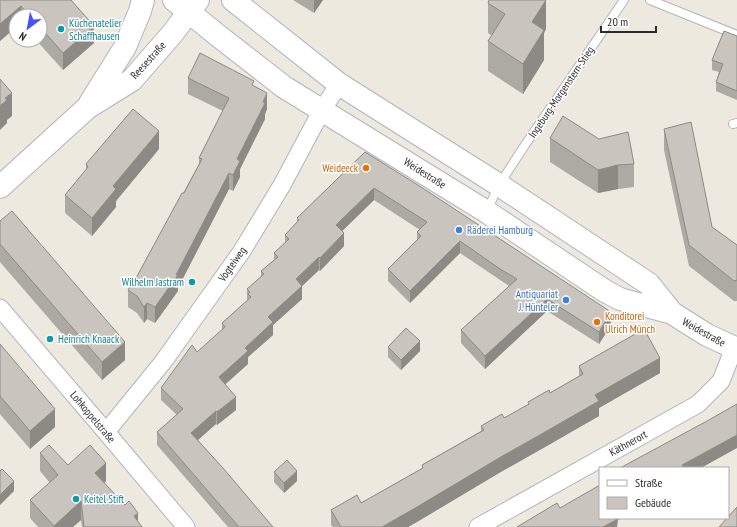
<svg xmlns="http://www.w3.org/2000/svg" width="737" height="527" viewBox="0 0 737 527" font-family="'PT Sans Narrow',sans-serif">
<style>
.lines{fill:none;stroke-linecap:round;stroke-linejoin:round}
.lane-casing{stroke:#b2b4bf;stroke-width:10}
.street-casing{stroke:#b2b4bf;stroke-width:19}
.secondary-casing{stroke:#b2b4bf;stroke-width:24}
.lane{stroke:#fff;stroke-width:8}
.street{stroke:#fff;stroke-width:17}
.secondary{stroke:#fff;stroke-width:22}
.wall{fill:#ada9a3}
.shaded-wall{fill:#8d8a85}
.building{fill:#c9c5be;stroke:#8d8a85}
.culture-dot{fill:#0f9aa8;stroke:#fff;stroke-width:1.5}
.food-dot{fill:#e8710a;stroke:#fff;stroke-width:1.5}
.shop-dot{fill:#3f7fe0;stroke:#fff;stroke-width:1.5}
.labels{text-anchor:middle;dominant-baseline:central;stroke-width:3;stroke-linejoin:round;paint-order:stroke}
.culture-label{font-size:11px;fill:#0d838f;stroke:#fff;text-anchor:start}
.street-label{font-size:11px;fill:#2c2c2c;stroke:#fff}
.food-label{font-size:11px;fill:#c56008;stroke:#fff;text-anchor:end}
.shop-label{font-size:11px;fill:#366cbe;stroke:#fff;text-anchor:start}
</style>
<rect width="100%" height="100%" fill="#ede9df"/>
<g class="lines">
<!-- lane casing -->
<g class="lane-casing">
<path id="lane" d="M650,0l87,35
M733,124l4,-1
M487,211l12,-26 26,-40 99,-145"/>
</g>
<!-- street casing -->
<g class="street-casing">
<path id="street" d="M0,308l106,124 80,95
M106,432l57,-70 79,-111 40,-66 40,-75 17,-26
M478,527l220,-123 23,-23 13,-33"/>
</g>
<!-- secondary casing -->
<g class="secondary-casing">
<path id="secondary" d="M174,0l42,34 68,53 203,125 118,79 15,8 52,14 35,22 30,14
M233,0l106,84 160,101 150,99 23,29
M90,103l35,-56 15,-36 3,-11
M0,187l87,-79 45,-28 40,-46 26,-34"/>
</g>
<!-- lane -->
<use href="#lane" class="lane"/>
<!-- street -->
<use href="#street" class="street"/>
<!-- secondary -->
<use href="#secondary" class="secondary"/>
</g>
<!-- wall -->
<path class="wall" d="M0,0h71l23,43 -31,27 -27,-30h4v-24h-24v11l-16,14z
M293,0h30l-9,13z
M546,0v29l-2,4v27l-21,34 -35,-23v-30l4,-5 -4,-3v-30z
M737,36v64l-21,-9v-9l3,-10 -7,-2v-10z
M188,78l66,8 13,23 -2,5v5l-25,50v8l-7,14 -4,-2 -51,99v3l-23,32 -8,-4 -3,4 -7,-10 -9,-6v-17l7,-10 64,-116v-6l24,-47 -35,-17z
M664,129l48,98 25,18v56h-3l-45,-35 -25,-116z
M550,138l84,26v23l-16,2 -20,4 -48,-31z
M159,149l-43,52v6l-24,29 -27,-23v-18l21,-25v-6z
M365,152l246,173 -12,19 -52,-33 -62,58 -24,-26v-13l48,-44 -49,-33 -50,50 -22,-22v-12l29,-29v-8l3,-2 -46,-30 -32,31 2,15 -24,25 -1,-1 -17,16v13l-29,26v10l-25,22v7l-23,20 11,26 -19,15 -1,-1 -18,16 75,87h-45l-71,-82v-13l20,-17 -16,-15v-12l36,-36 25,-22v-7l25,-22v-12l14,-12v-6l13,-11v-7l11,-10v-8l12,-13v-4z
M0,221l125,139 -23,20 -102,-118z
M0,344l55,83 -25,22 -30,-35z
M388,347l32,4 -19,19 -13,-13z
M579,366l81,7 -61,35v8l-54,31 -46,26 -91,54h-75l-2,-2v-15l30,-7 61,-34v-4l59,-34v-5l23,-8 24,-13v-3l22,-9 29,-17z
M40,453l66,28 -2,2 38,44h-60l-1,-7 -8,7h-35l-8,-9v-18l20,-17 -10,-12z
M274,472l23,9 -13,12 -10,-11z"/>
<!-- shaded-wall -->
<path class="shaded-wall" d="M314,0h9l-9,13z
M546,0v29l-2,4v27l-21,34v-30l9,-42z
M21,6v10h-5v11l-16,14v-17z
M94,26v17l-31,27v-17z
M12,93v23l-5,4v3l-7,7v-24l5,-8z
M267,93v16l-2,5v5l-25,50v8l-7,14v-16l4,-16z
M159,131v18l-43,52v6l-24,29v-18l21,-32z
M618,165v24l-20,4v-23z
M229,173v16l-51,99v3l-23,32v-16l21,-32z
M374,188v12l-38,37v-12z
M344,233v13l-24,25v-13z
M460,241v12l-50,50v-12z
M319,257v13l-19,18 2,-2v13l-29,26v10l-25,22v7l-29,26v-13l26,-29 51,-69z
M547,299v12l-62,58v-13z
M147,303v16l-3,4v-16z
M611,312v13l-12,19v-12z
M420,341v10l-19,19v-10z
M125,342v18l-23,20v-18z
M660,358v15l-61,35v8l-54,31v-15l50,-37z
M236,397v13l-19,15v-13z
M55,409v18l-25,22v-18z
M216,411v13l-25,22v-13z
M545,432v15l-46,26 -82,49 -9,5h-26l117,-69z
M737,435v13l-36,20h-19v-3z
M106,463v18l-11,10v-18z
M297,471v10l-13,12v-10z
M14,481v10l-14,14v-10z
M81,501v19l-8,7h-19v-1z
M138,513v14l-4,-11z
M616,518h6l-4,2 -1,7h-14z"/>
<!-- building -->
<path class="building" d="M0,0h71l23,26 -31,27 -23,-26v-11h-10l-9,-10 -21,18z
M489,0h57l-14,22 12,8 -21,34 -35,-23 17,-27 -17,-11z
M724,31l13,5v55l-21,-9 7,-18 -11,-4z
M200,53l54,28 -2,4 15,8 -4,9 2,1 -28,56 3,2 -7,14 -4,-2 -53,102h2l-23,32 -8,-4 -3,4 -7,-11 -9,-6 7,-10 47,-87h2l18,-34 -3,-1 30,-60 -41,-20z
M0,79l12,14 -7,5 2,2 -7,6z
M133,109l26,22 -46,55 3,3 -24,29 -27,-23 23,-28 -2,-3z
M563,116l36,23 29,-7 6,32 -16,1 -20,5 -48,-32z
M691,122l21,105 25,18v35l-3,1 -45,-36 -25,-116z
M365,152l56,35 190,125 -12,20 -52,-33 -62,57 -24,-26 56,-51 -17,-10 -40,-28 -50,50 -22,-22 33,-33 -4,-4 10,-10 -53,-34 -38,37 8,8 -24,25 -1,-1 -23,22 6,7 -34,31 5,5 -28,26 3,3 -29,26 17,20 -19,15 -1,-1 -25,22 32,35 50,59h-34l-82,-95 26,-23 -22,-21 31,-43 5,7 28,-25 -3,-4 29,-26 -3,-3 2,-2 -3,-3 17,-15 -3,-3 17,-14 -4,-4 15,-14 -4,-4 14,-15 -2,-2z
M12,211l113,131 -23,20 -102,-118v-23z
M406,328l14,13 -19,19 -13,-13z
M644,329l16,29 -65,37 4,6 -54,31 -46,26 -82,49 -35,20h-41l-10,-17 26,-15 4,8 62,-35 -1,-3 62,-35 -3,-4 21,-12 2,4 25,-14 -1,-2 21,-12 1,3 33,-19 -4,-8z
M0,344l55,65 -25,22 -30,-35z
M737,404v31l-55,30 2,3h-64l87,-47z
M49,445l19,20 22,-20 16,18 -11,10 30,32 4,-4 9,12 -4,3 8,11h-58l-3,-26 -27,25 -24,-26 28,-25 -18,-22z
M287,460l10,11 -13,12 -10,-11z
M2,469l12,12 -14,14v-24z
M600,485v33h16v2l-13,7h-86l40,-24 3,5z
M737,507v20h-18l8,-9h1v-1z"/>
<!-- markers -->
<g class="culture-dot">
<circle cx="61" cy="29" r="4"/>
<circle cx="192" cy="282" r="4"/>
<circle cx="50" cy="339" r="4"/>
<circle cx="76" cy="499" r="4"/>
</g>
<g class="food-dot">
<circle cx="366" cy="168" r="4"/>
<circle cx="597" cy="322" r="4"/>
</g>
<g class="shop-dot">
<circle cx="459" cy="230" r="4"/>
<circle cx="566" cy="300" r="4"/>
</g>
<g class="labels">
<!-- culture labels -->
<g class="culture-label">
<text x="69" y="23">Küchenatelier<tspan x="69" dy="13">Schaffhausen</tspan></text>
<text x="184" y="282" text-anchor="end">Wilhelm Jastram</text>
<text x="58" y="339">Heinrich Knaack</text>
<text x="84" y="499">Keitel Stift</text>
</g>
<!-- street labels -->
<g class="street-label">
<text transform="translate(148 60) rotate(-48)">Reesestraße</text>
<text transform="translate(561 92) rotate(-56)">Ingeburg-Morgenstern-Stieg</text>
<text transform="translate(425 173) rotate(32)">Weidestraße</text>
<text transform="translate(232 264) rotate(-55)">Vogteiweg</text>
<text transform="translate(704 332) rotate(29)">Weidestraße</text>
<text transform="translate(93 417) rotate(50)">Lohkoppelstraße</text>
<text transform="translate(628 443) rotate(-29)">Käthnerort</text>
</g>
<!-- food labels -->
<g class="food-label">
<text x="358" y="168">Weideeck</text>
<text x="605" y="316" text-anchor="start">Konditorei<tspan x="605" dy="13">Ulrich Münch</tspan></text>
</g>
<!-- shop labels -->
<g class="shop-label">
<text x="467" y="230">Räderei Hamburg</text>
<text x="558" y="294" text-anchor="end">Antiquariat<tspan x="558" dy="13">J. Hünteler</tspan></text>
</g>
</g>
<!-- legend -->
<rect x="599" y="467" width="130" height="52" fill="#ffffff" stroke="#ababab"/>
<rect x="607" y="480" width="20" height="6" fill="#ffffff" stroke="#ababab"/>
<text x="635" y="487" font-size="12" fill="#2c2c2c">Straße</text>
<rect x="607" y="497" width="20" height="12" fill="#c9c5be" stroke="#ababab"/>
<text x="635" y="507" font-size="12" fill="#2c2c2c">Gebäude</text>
<!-- north arrow -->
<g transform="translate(28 28) rotate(212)"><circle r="19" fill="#ffffff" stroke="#ababab"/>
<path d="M0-3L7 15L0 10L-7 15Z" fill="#4654f3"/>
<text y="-6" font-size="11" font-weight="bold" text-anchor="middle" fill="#2c2c2c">N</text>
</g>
<!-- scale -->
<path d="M601 26v6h55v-6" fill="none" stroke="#2c2c2c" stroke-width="2"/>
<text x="607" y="26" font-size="12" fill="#2c2c2c" stroke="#ffffff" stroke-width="3" paint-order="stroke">20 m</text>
</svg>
